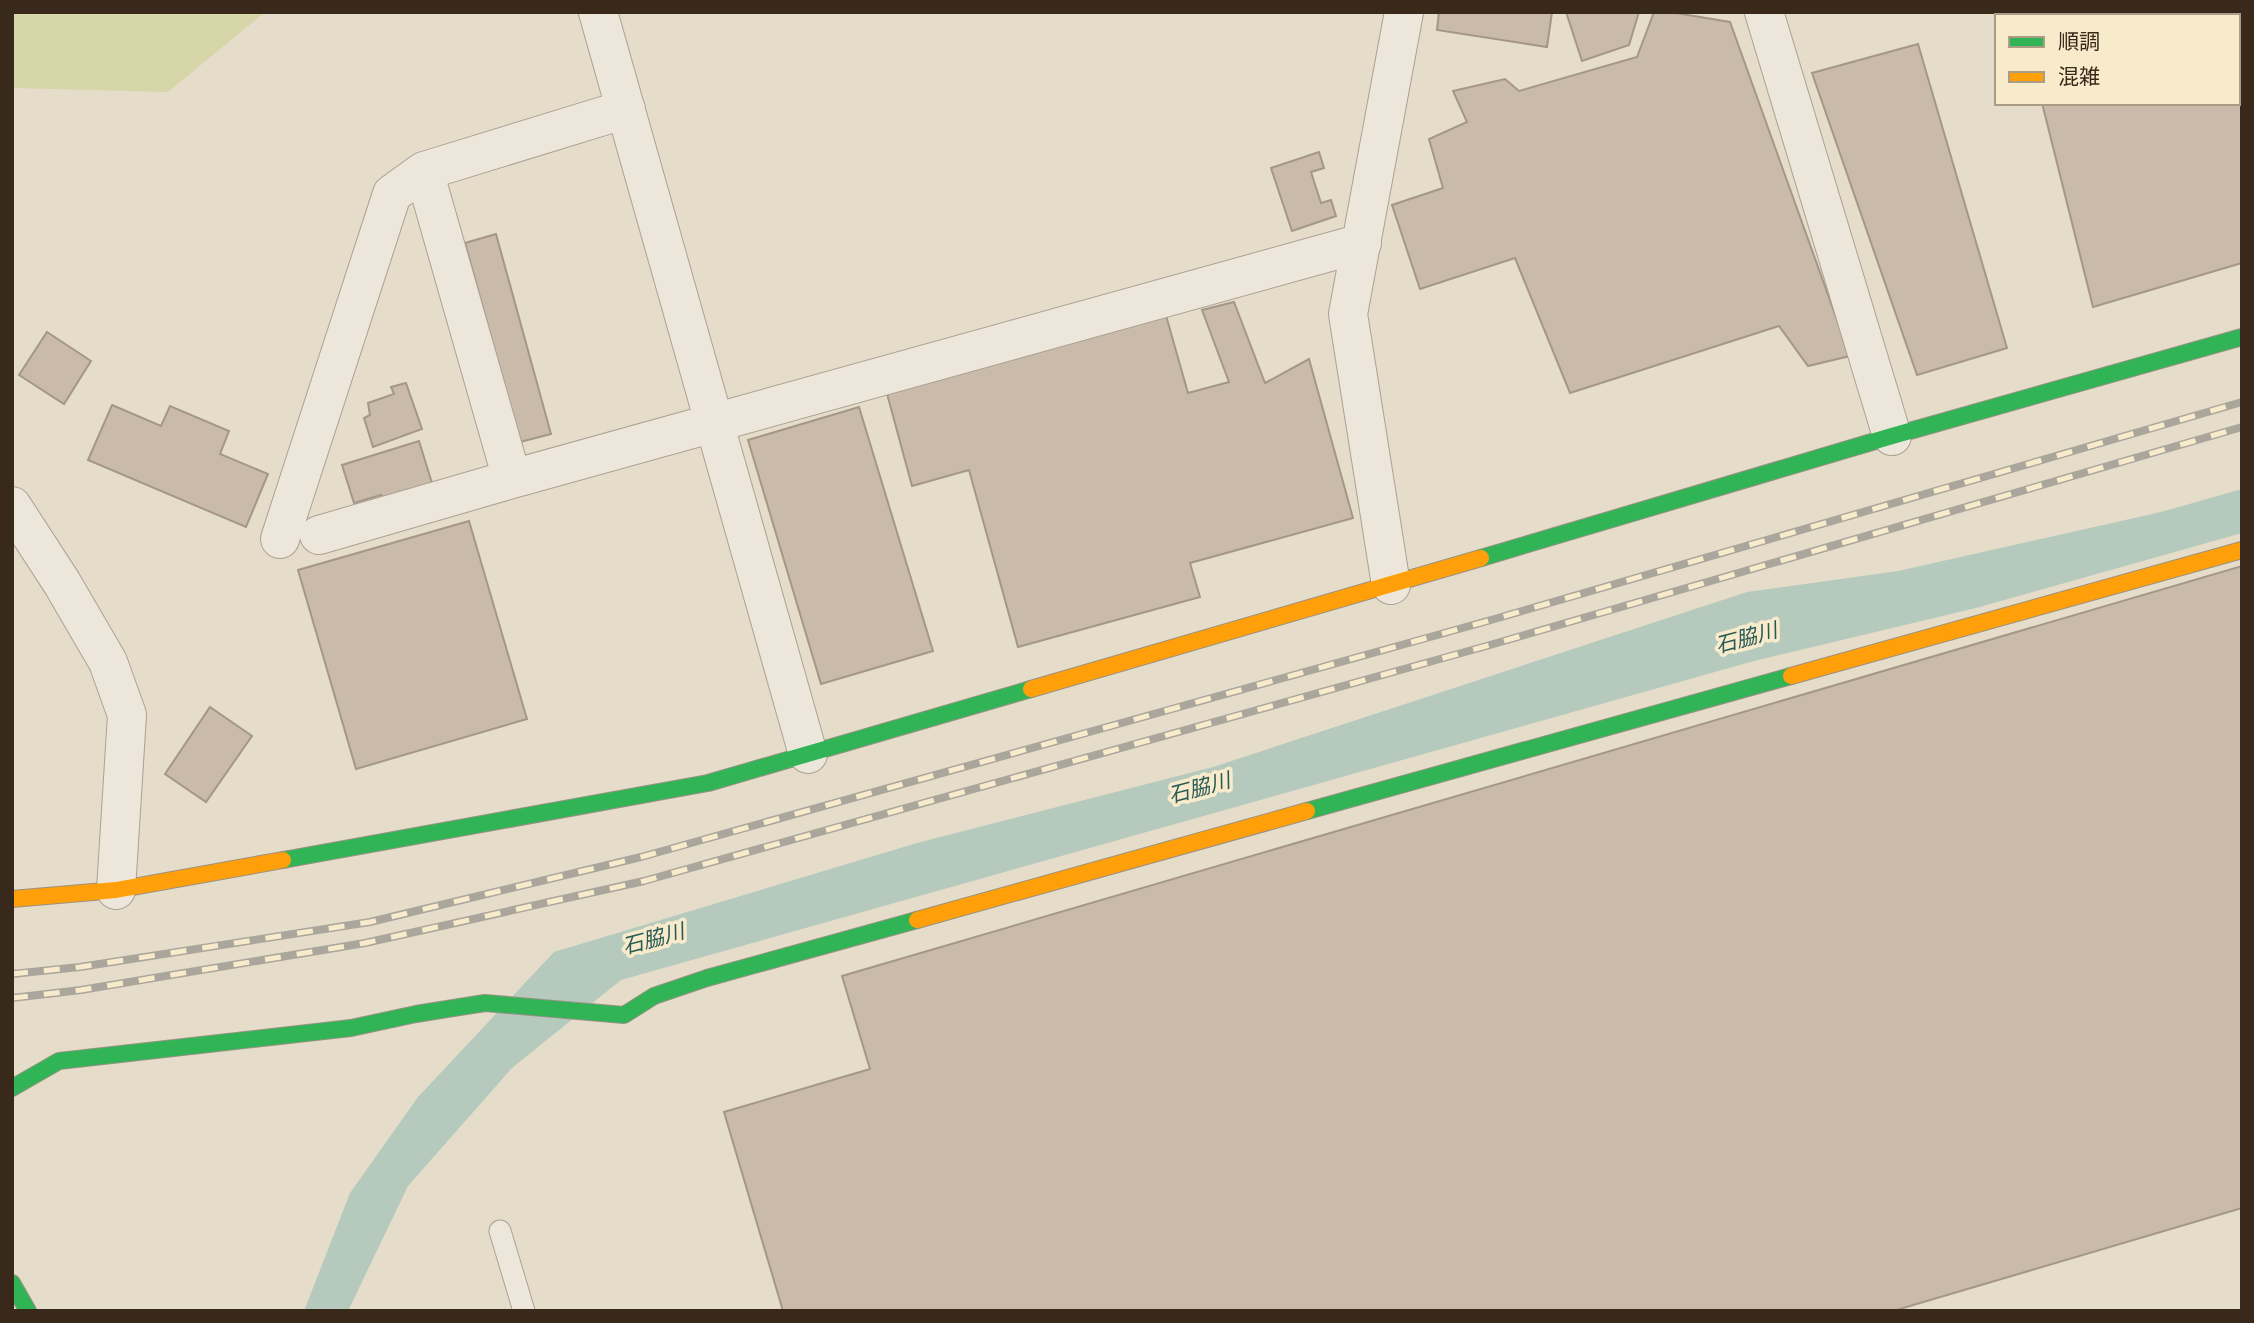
<svg xmlns="http://www.w3.org/2000/svg" width="2254" height="1323" viewBox="0 0 2254 1323" font-family="'IBM Plex Serif','Noto Sans JP',serif">
<style>
.green{fill:#d6d6a9}
.water{fill:#b5cabd}
.building{fill:#c9baa9;stroke:#a59788;stroke-width:2}
.lines{fill:none;stroke-linecap:round;stroke-linejoin:round}
.lane-casing{stroke:#aaa193;stroke-width:23}
.street-casing{stroke:#aaa193;stroke-width:40}
.fast-casing{stroke:#999183;stroke-width:18}
.slow-casing{stroke:#999183;stroke-width:18}
.lane{stroke:#ede7db;stroke-width:21}
.street{stroke:#ede7db;stroke-width:38}
.fast{stroke:#30b455;stroke-width:16}
.slow{stroke:#ff9f0a;stroke-width:16}
.rail-casing{stroke:#aba69c;stroke-width:8}
.rail{stroke:#f8ebcc;stroke-width:5;stroke-dasharray:16;stroke-linecap:butt}
.labels{text-anchor:middle;dominant-baseline:central;stroke-width:7;stroke-linejoin:round;paint-order:stroke}
.water-label{font-size:21px;font-style:italic;fill:#285a56;stroke:#f8ebcc}
</style>
<rect width="100%" height="100%" fill="#e5ddc9"/>
<!-- green -->
<path class="green" d="M12,12h253l-97,80 -156,-4z"/>
<!-- water -->
<path class="water" d="M2242,489v44l-266,75 -222,53 -1133,319 -109,88 -104,118 -60,125h-44l46,-118 68,-96 136,-145 363,-109 296,-76 534,-175 151,-21 263,-59z"/>
<!-- building -->
<path class="building" d="M1439,12h113l-5,35 -110,-17z
M1566,12h73l-10,33 -47,16z
M1654,12h16l60,10 120,334 -42,10 -29,-40 -209,67 -55,-135 -95,31 -28,-84 51,-17 -14,-49 38,-17 -14,-31 52,-12 14,12 118,-34z
M2085,12h157v251l-149,44 -51,-204h196v-87h-157z
M1918,44l89,304 -90,27 -105,-302z
M1319,152l5,16 -13,4 10,31 10,-3 5,16 -44,15 -21,-63z
M496,234l55,200 -31,8 -55,-199z
M1234,302l31,81 44,-24 44,159 -163,45 10,34 -182,50 -49,-177 -57,16 -26,-96 279,-78 23,81 41,-11 -27,-72z
M47,332l44,29 -27,43 -45,-29z
M406,383l16,46 -49,18 -9,-29 6,-3 -2,-12 26,-9 -3,-7z
M112,405l49,21 9,-20 59,25 -9,23 48,20 -22,53 -158,-67z
M859,407l74,244 -112,33 -73,-244z
M419,441l13,42 -49,15 -2,-3 -27,8 -12,-38z
M469,521l58,198 -171,50 -58,-199z
M2242,566v642l-349,103h-1110l-59,-199 146,-43 -28,-93z
M210,707l42,29 -46,66 -41,-28z"/>
<g class="lines">
<!-- lane casing -->
<g class="lane-casing">
<path id="lane" d="M500,1231l24,80"/>
</g>
<!-- street casing -->
<g class="street-casing">
<path id="street" d="M598,12l210,742
M1764,12l128,424
M424,171l88,308
M12,506l50,77 46,79 19,53 -11,175
M319,535l193,-56 850,-236
M280,539l112,-345 32,-23 202,-62
M1391,585l-43,-271 56,-302"/>
</g>
<!-- fast casing -->
<g class="fast-casing">
<path id="fast" d="M1481,558l411,-122 350,-99
M1307,811l484,-135
M283,860l425,-77 323,-94
M12,1088l47,-27 292,-33 65,-14 69,-11 139,12 30,-19 53,-18 210,-58
M12,1283l16,28"/>
</g>
<!-- slow casing -->
<g class="slow-casing">
<path id="slow" d="M1791,676l451,-126
M1031,689l450,-131
M12,899l104,-9 167,-30
M917,920l390,-109"/>
</g>
<!-- lane -->
<use href="#lane" class="lane"/>
<!-- street -->
<use href="#street" class="street"/>
<!-- fast -->
<use href="#fast" class="fast"/>
<!-- slow -->
<use href="#slow" class="slow"/>
<!-- rail casing -->
<g class="rail-casing">
<path id="rail" d="M12,974l68,-7 290,-45 271,-65 850,-237 751,-218
M12,998l69,-8 284,-47 279,-62 846,-236 752,-218"/>
</g>
<!-- rail -->
<use href="#rail" class="rail"/>
</g>
<g class="labels">
<!-- water labels -->
<g class="water-label">
<text transform="translate(1746 637) rotate(-15)">石脇川</text>
<text transform="translate(1199 787) rotate(-15)">石脇川</text>
<text transform="translate(653 938) rotate(-15)">石脇川</text>
</g>
</g>
<!-- border -->
<rect width="2254" height="1323" fill="none" stroke="#38291a" stroke-width="28"/>
<!-- legend -->
<rect x="1995" y="14" width="245" height="91" fill="#f8ebcc" stroke="#ab9d85" stroke-width="2"/>
<rect x="2009" y="37" width="35" height="10" fill="#30b455" stroke="#ab9d85" stroke-width="2"/>
<text x="2058" y="49" font-size="21" fill="#38291a">順調</text>
<rect x="2009" y="72" width="35" height="10" fill="#ff9f0a" stroke="#ab9d85" stroke-width="2"/>
<text x="2058" y="84" font-size="21" fill="#38291a">混雑</text>
</svg>
